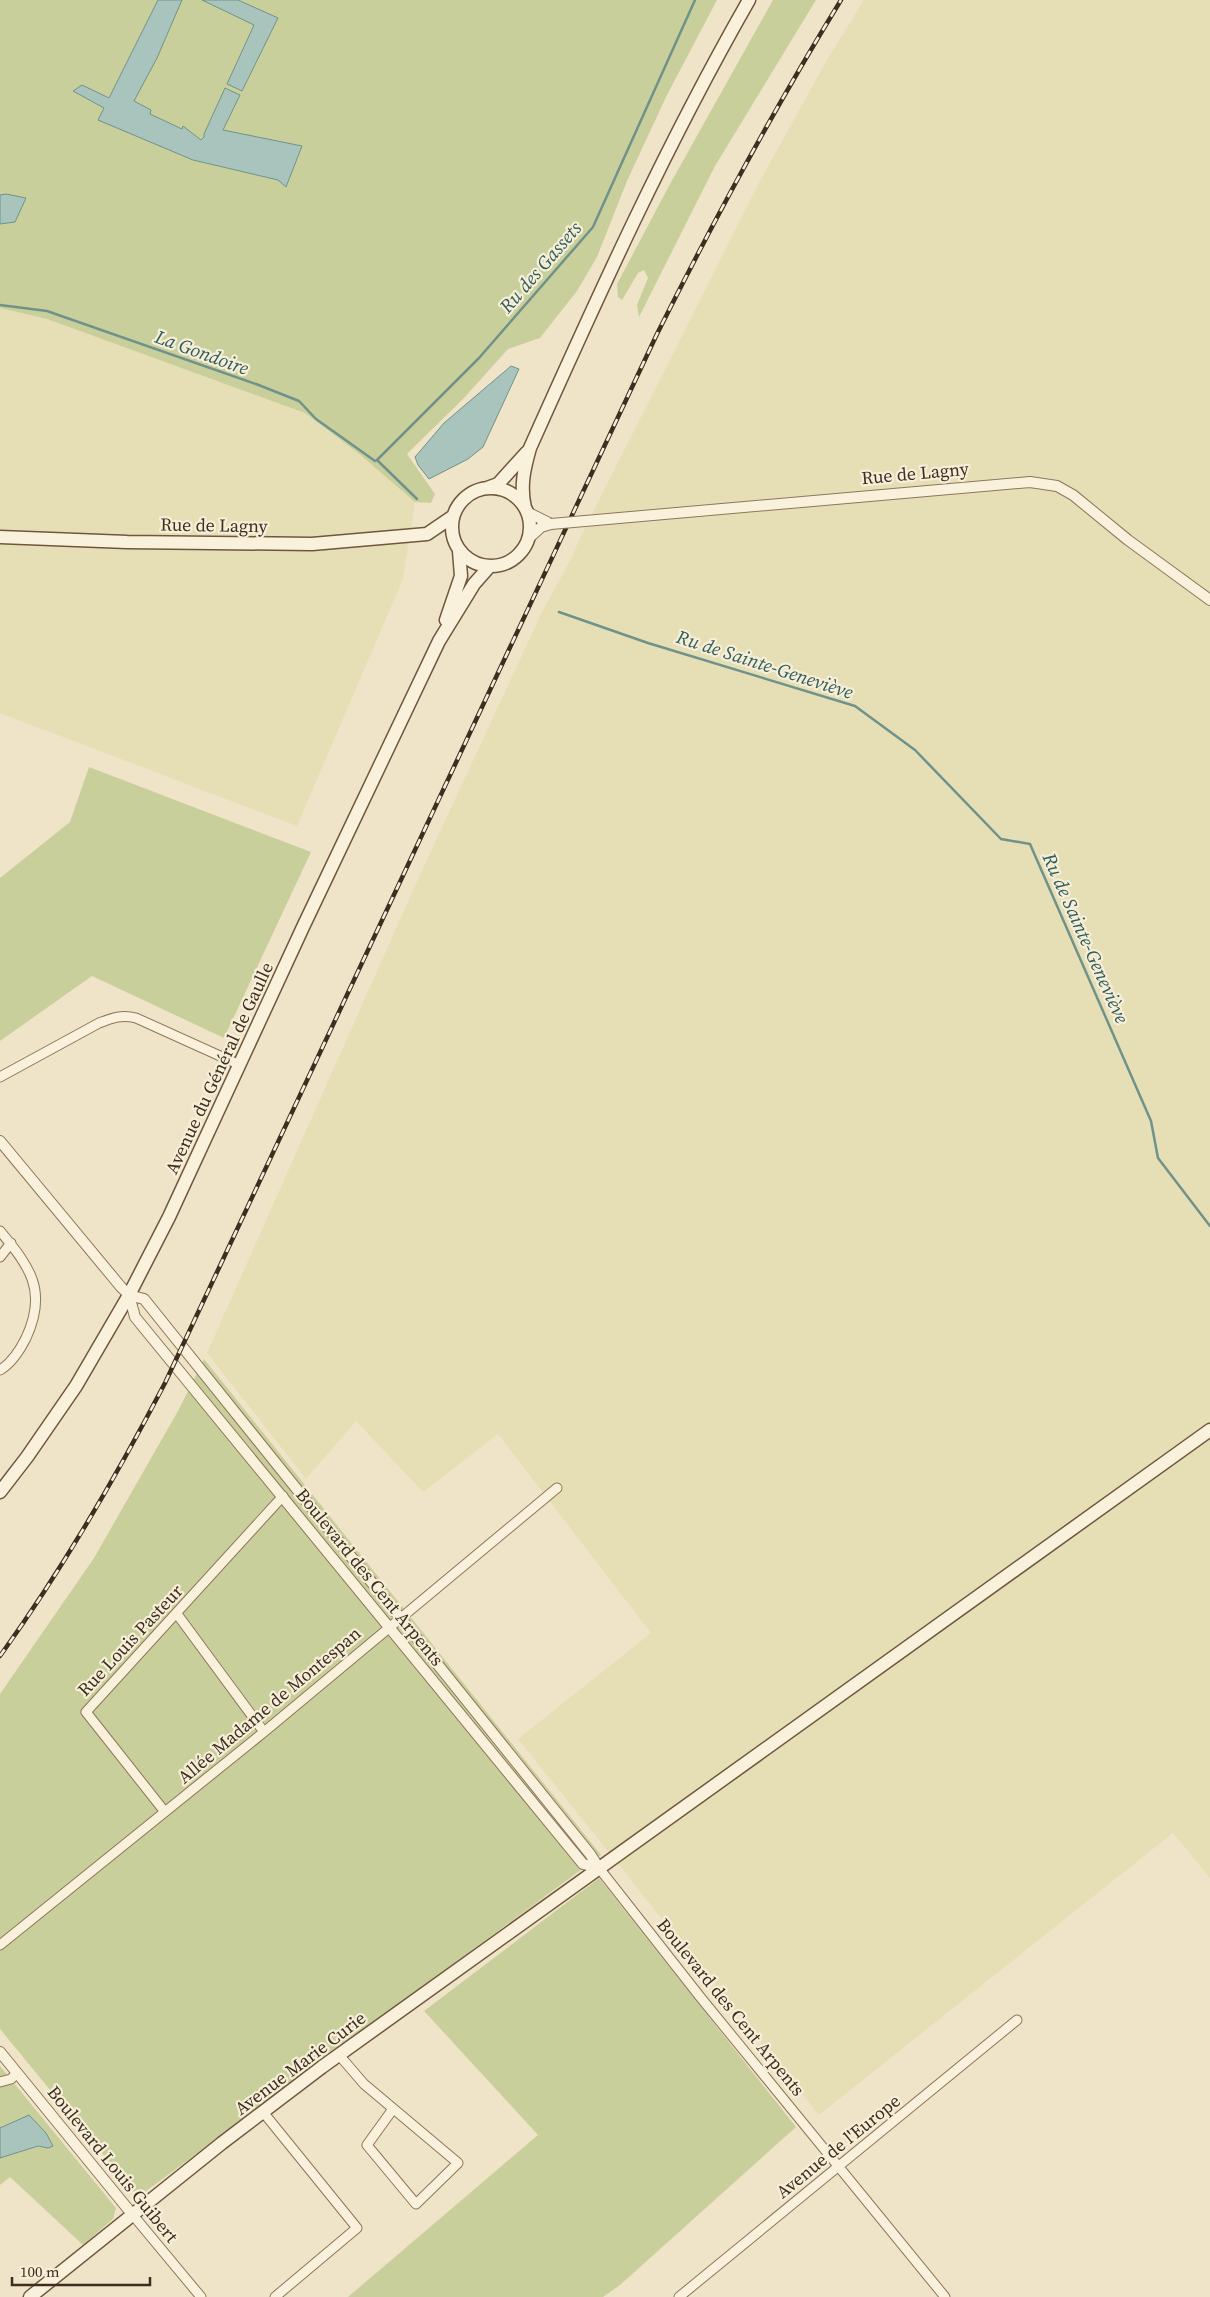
<svg xmlns="http://www.w3.org/2000/svg" width="1210" height="2297" viewBox="0 0 1210 2297" font-family="'Source Serif 4',serif">
<style>
.farmland{fill:#e6deb5}
.green{fill:#c9cf9b}
.water{fill:#a9c4bc;stroke:#6f938a}
.lines{fill:none;stroke-linecap:round;stroke-linejoin:round}
.stream{stroke:#6f938a;stroke-width:2.5}
.minor-casing{stroke:#8d765c;stroke-width:11}
.tertiary-casing{stroke:#8d765c;stroke-width:12}
.secondary-casing{stroke:#6f573f;stroke-width:15}
.minor{stroke:#faf1dc;stroke-width:9}
.tertiary{stroke:#faf1dc;stroke-width:10}
.secondary{stroke:#faf1dc;stroke-width:12}
.rail-casing{stroke:#3d2e20;stroke-width:4.5}
.rail{stroke:#f7eed8;stroke-width:2.5;stroke-dasharray:8;stroke-linecap:butt}
.tertiary-bridge-casing{stroke:#8d765c;stroke-width:12;stroke-linecap:butt}
.tertiary-bridge{stroke:#faf1dc;stroke-width:10}
.labels{text-anchor:middle;dominant-baseline:central;stroke-width:4.5;stroke-linejoin:round;paint-order:stroke}
.street-label{font-size:18px;fill:#3d2e20;stroke:#f7eed8}
.water-label{font-size:19px;font-style:italic;fill:#2f5d5a;stroke:#f7eed8}
</style>
<rect width="100%" height="100%" fill="#f0e4c8"/>
<!-- farmland -->
<path class="farmland" d="M864,0h346v1878l-37,-45 -354,282 -301,-376 133,-106 -153,-199 -75,58 -67,-71 -50,58 -99,-126 212,-476 123,-265 31,-57 5,-13 183,-363 67,-121z
M0,308l47,11 258,94 52,38 58,51 -12,77 -106,247 -297,-113z"/>
<!-- green -->
<path class="green" d="M0,0h717l-50,95 -40,86 -30,76 -20,34 -37,47 -32,11 -44,49 -57,56 28,40 -4,9 -16,-1 -58,-50 -52,-39 -258,-94 -47,-11z
M773,0h43l-101,166 -76,151 -2,-12 11,-27 -4,-8 -6,3 -16,27 -4,-3 -1,-13 53,-100z
M89,767l222,85 -87,186 -132,-62 -92,65v-163l70,-56z
M204,1359l397,496 -463,342 -138,-168v-335l94,-136 84,-147z
M599,1878l197,249 -176,158 -17,12h-255l190,-162 -114,-124z
M0,2066l116,142 -3,11 -30,26 -73,-68 -10,8z"/>
<!-- water -->
<path class="water" d="M158,0h24l-25,58 -23,43 17,9 -1,4 32,15 1,-3 18,14 3,-3v-3l21,-46 15,7 -17,35 79,16 -16,41 -8,-7 -85,-20 -95,-40 6,-12 -31,-17 9,-6 27,13z
M202,0h36l40,18 -36,73 -15,-7 27,-59z
M6,194l20,4 -11,24 -15,2v-29z
M511,366l8,3 -36,78 -15,12 -39,20 -11,-14 -3,-8 29,-34z
M29,2115l17,18 7,13 -5,2 -10,-2 -38,12v-30z"/>
<g class="lines">
<!-- stream -->
<path class="stream" d="M0,305l47,6 209,73 43,17 17,18 59,42 2,-1
M377,460l102,-102 114,-131 102,-227
M377,460l40,39
M559,612l89,31 207,63 60,44 86,89 29,5 121,277 7,37 52,68"/>
<!-- minor casing -->
<g class="minor-casing">
<path id="minor" d="M0,1077l99,-54c13,-5 23,-9 37,-5l104,47
M0,1231c30,36 48,60 26,107 -6,12 -14,25 -26,32
M0,1257l11,-14
M177,1614l87,118
M165,1812l-79,-100 197,-216
M599,1868l102,130 244,299
M0,1945l264,-213 293,-244
M339,2055l25,29 94,79 -42,41 -49,-59 26,-36
M0,2082l11,-3 6,-6
M263,2112l94,116 -82,69
M132,2214l69,83
M679,2297l338,-277"/>
</g>
<!-- tertiary casing -->
<g class="tertiary-casing">
<path id="tertiary" d="M527,512l24,12
M585,521l445,-39 27,4 16,9 55,45 82,60
M529,538l12,-11 10,-3
M0,1141l121,146 8,8 15,4 446,555 9,14
M129,1295l6,22 448,547 16,4
M0,2052l132,162"/>
</g>
<!-- secondary casing -->
<g class="secondary-casing">
<path id="secondary" d="M452 527a39 39 0 1 1 78 0a39 39 0 1 1-78 0Z
M487,488l11,-4 29,-32
M525,508c-5,-22 -1,-39 5,-60 68,-152 136,-303 219,-448
M0,537l127,5 185,2 115,-10 25,-17
M446,620l15,-44 -2,-25
M0,1492l27,-35 49,-71 53,-91 40,-78 134,-290 136,-286 35,-57 15,-17
M30,2297l192,-154 100,-76 888,-637"/>
</g>
<!-- minor -->
<use href="#minor" class="minor"/>
<!-- tertiary -->
<use href="#tertiary" class="tertiary"/>
<!-- secondary -->
<use href="#secondary" class="secondary"/>
<!-- rail casing -->
<g class="rail-casing">
<path id="rail" d="M0,1656c62,-86 116,-179 165,-273l492,-1049c57,-114 117,-225 184,-334"/>
</g>
<!-- rail -->
<use href="#rail" class="rail"/>
<!-- tertiary-bridge casing -->
<g class="tertiary-bridge-casing">
<path id="tertiary-bridge" d="M551,524l34,-3"/>
</g>
<!-- tertiary-bridge -->
<use href="#tertiary-bridge" class="tertiary-bridge"/>
</g>
<g class="labels">
<!-- street labels -->
<g class="street-label">
<text transform="translate(915 473) rotate(-5)">Rue de Lagny</text>
<text transform="translate(214 525) rotate(1)">Rue de Lagny</text>
<text transform="translate(219 1068) rotate(-65)">Avenue du Général de Gaulle</text>
<text transform="translate(370 1577) rotate(51)">Boulevard des Cent Arpents</text>
<text transform="translate(130 1640) rotate(-47)">Rue Louis Pasteur</text>
<text transform="translate(269 1705) rotate(-40)">Allée Madame de Montespan</text>
<text transform="translate(731 2007) rotate(51)">Boulevard des Cent Arpents</text>
<text transform="translate(300 2063) rotate(-37)">Avenue Marie Curie</text>
<text transform="translate(838 2146) rotate(-39)">Avenue de l'Europe</text>
<text transform="translate(113 2164) rotate(51)">Boulevard Louis Guibert</text>
</g>
<!-- water labels -->
<g class="water-label">
<text transform="translate(540 267) rotate(-49)">Ru des Gassets</text>
<text transform="translate(202 352) rotate(20)">La Gondoire</text>
<text transform="translate(765 664) rotate(18)">Ru de Sainte-Geneviève</text>
<text transform="translate(1086 938) rotate(66)">Ru de Sainte-Geneviève</text>
</g>
</g>
<!-- scale -->
<path d="M12 2277v8h138v-8" fill="none" stroke="#3d2e20" stroke-width="2.5"/>
<text x="20" y="2277" font-size="15" fill="#3d2e20" stroke="#f7eed8" stroke-width="4" paint-order="stroke">100 m</text>
</svg>
